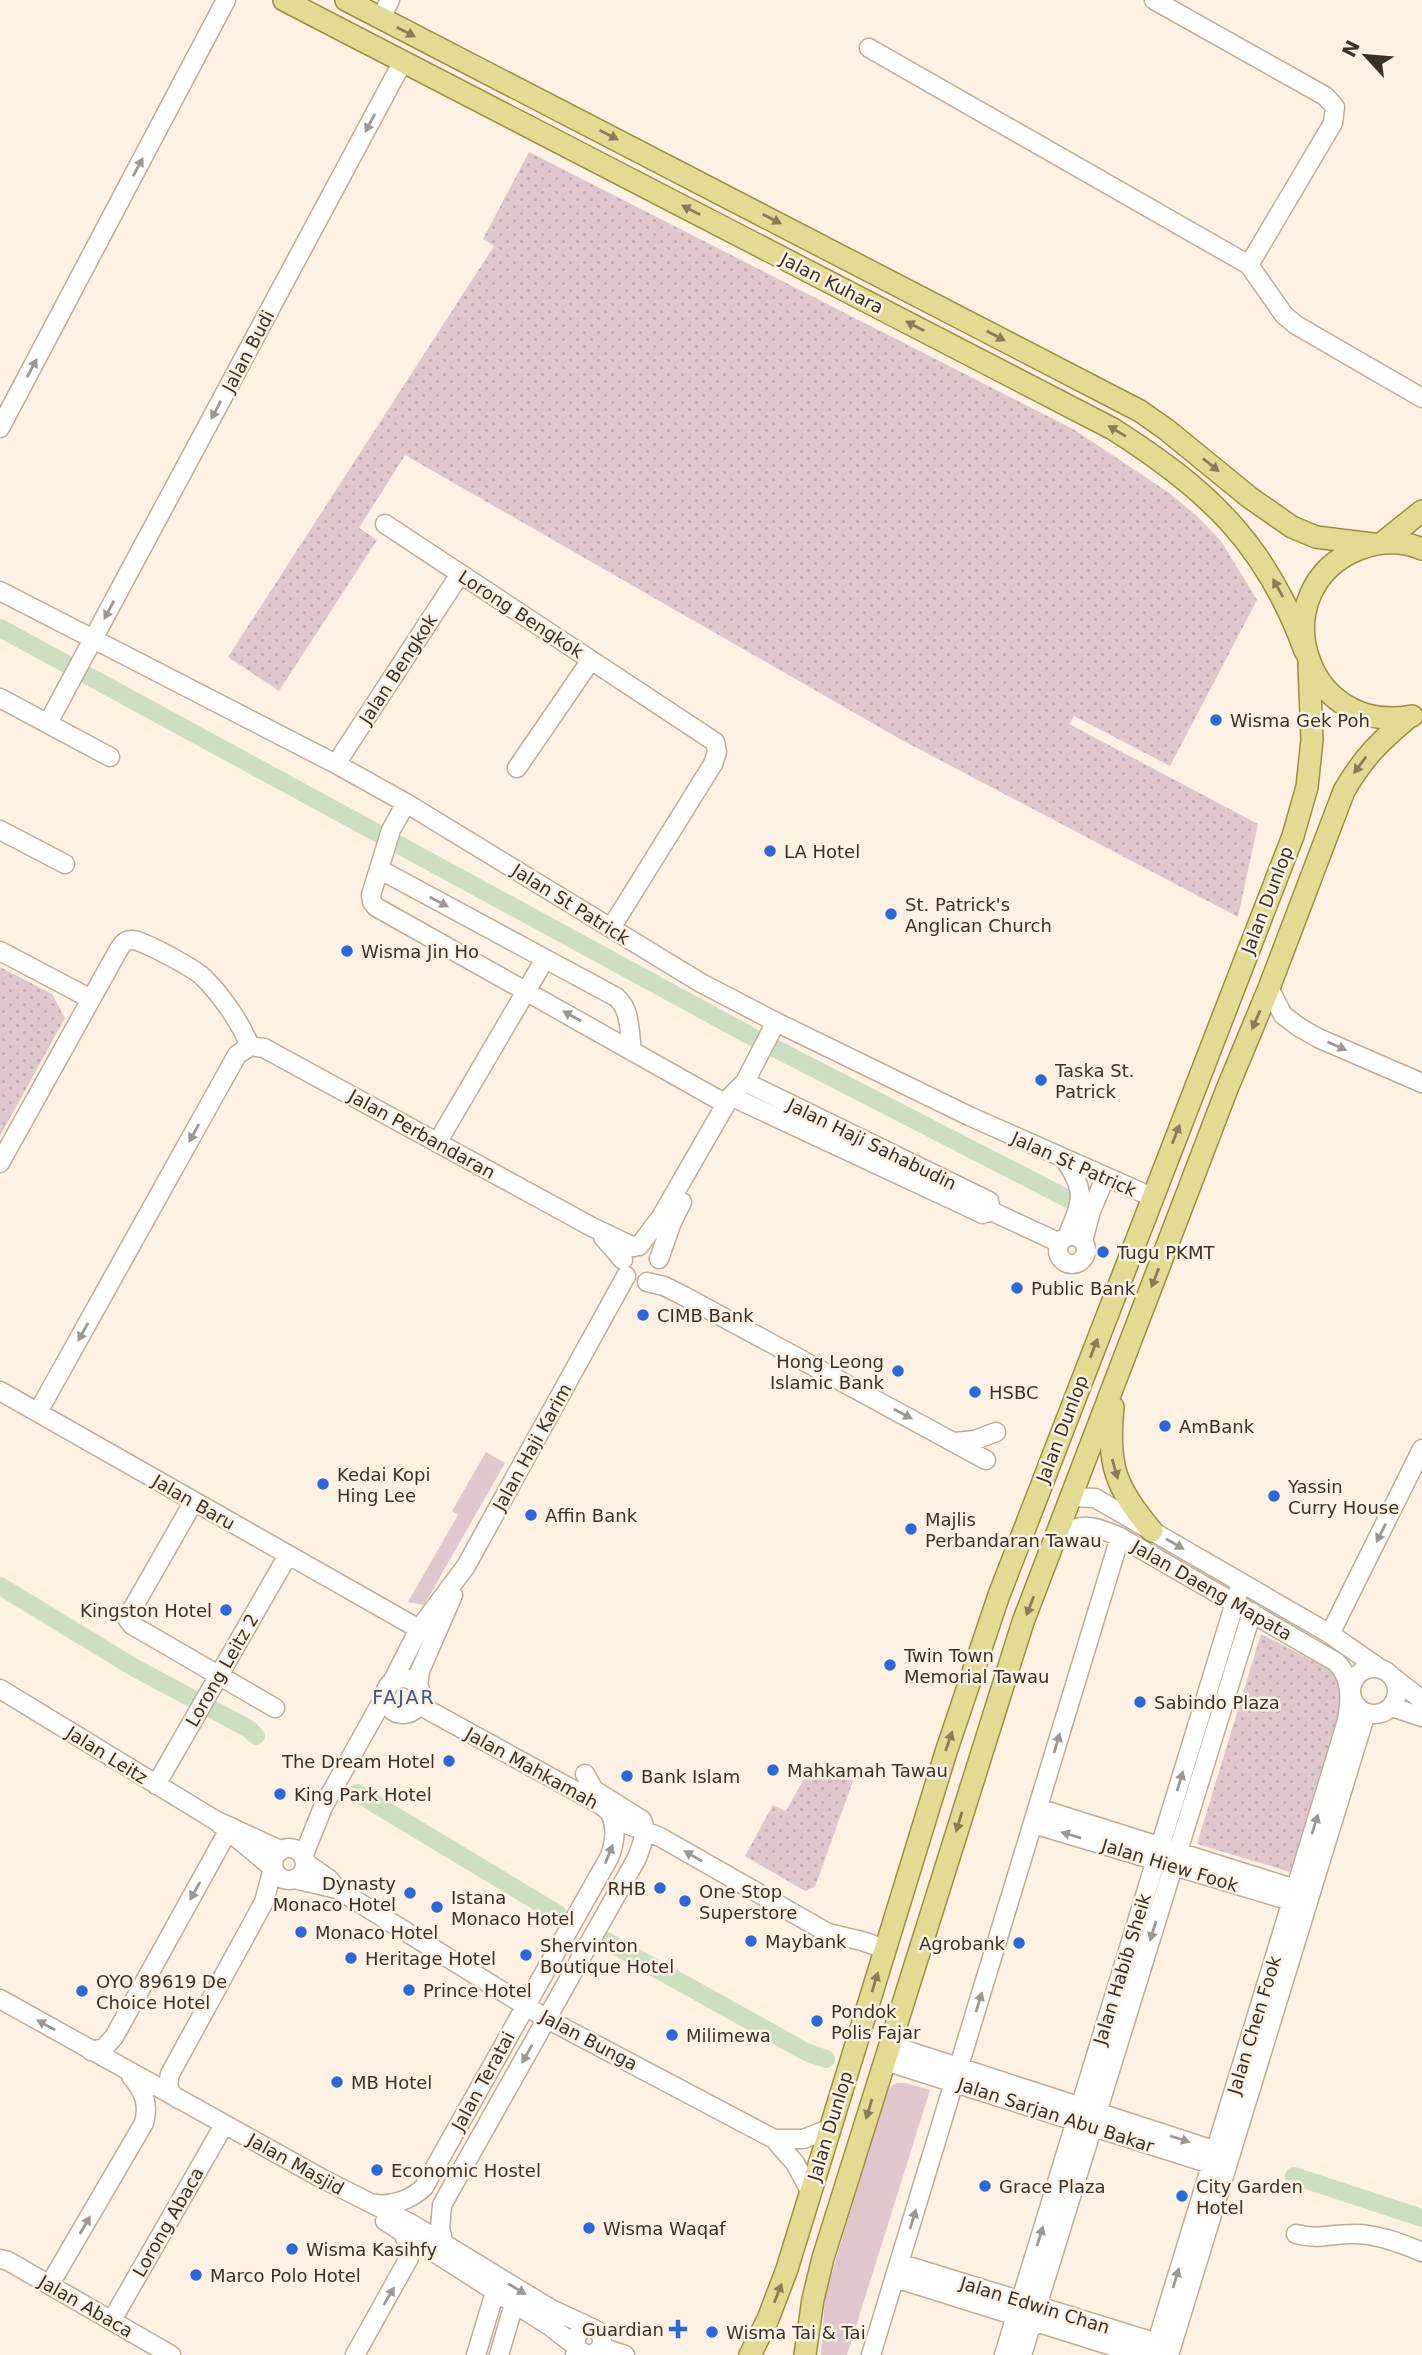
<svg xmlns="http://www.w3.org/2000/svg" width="1422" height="2355" viewBox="0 0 1422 2355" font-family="'DejaVu Sans',sans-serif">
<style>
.grass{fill:url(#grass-dots)}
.park{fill:#dfc7cd}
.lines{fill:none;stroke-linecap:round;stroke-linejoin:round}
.canal{stroke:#ccdfc3;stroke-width:18}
.minor-casing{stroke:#c1ac95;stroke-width:21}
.major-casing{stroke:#9c9040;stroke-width:24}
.minor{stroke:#fff;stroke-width:18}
.major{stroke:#e3da94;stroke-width:21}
.oneway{fill:#867e59}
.oneway2{fill:#9c9894}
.poi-dot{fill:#2b69d6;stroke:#fef0e2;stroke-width:2.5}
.labels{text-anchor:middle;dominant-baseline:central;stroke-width:5;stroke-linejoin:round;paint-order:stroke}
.street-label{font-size:18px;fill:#3a3229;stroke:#fef0e2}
.poi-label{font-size:18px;fill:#3a3229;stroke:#fef0e2;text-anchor:start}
.neighbourhood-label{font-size:19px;letter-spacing:2px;fill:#36578f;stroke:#fef0e2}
</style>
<defs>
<pattern id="grass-dots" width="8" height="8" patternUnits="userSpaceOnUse" patternTransform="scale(1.75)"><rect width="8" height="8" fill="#dfc7cd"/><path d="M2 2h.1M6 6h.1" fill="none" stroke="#c0abb0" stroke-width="1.8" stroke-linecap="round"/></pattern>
</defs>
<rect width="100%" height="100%" fill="#fef0e2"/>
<!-- grass -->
<path class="grass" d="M529,152l544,277 95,63 29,24 24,25 36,59 -87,166 -96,-50 -5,8 189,100 -20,93 -338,-178 -495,-284 -46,73 18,12 -98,151 -51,-34 266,-411 -11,-7z
M0,967l52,27 13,24 -65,118z
M1261,1634l88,45 -59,193 -93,-28z
M814,1761l39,20 -38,106 -10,4 -60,-35 28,-51 13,6z"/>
<!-- park -->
<path class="park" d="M486,1452l19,11 -81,142 -16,-3 50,-87 -6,-4z
M897,2083h8l25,7 -83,265h-26l4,-59 60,-200 6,-10z"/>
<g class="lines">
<!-- canal -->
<path class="canal" d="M0,628l747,406 325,167
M0,1586l135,82 114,61 7,7
M357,1793l201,121
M601,1938l205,114 20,7
M1294,2176l128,42"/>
<!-- minor casing -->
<g class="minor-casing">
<path id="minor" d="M1154,0l171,96 10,11 -2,16 -84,142
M381,18l9,-18
M869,48l380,217 35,50 12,10 126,73
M0,428l226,-428
M385,524l330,218 2,10 -4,12 -102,164
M0,591l336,173 70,39 295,180 75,39 193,94 183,81
M0,698l110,59
M48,723l354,-660
M336,764l124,-190
M517,768l74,-108
M406,803l-15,27 -20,65 1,7 4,5 350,197
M0,830l65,34
M379,869l237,128c15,12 13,35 16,53
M0,951l91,48
M1269,988l14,27 16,12 19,11 104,45
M250,1046l14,2 328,179 42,20
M745,1082l244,119 2,10
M741,1101l242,113 8,-3 69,32
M437,1143l108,-184
M1065,1160c23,34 16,42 2,77
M0,1163l119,-214c3,-5 6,-9 13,-9 9,-1 65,30 72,38 18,18 36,44 46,68
M1058 1250a14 14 0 1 1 28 0a14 14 0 1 1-28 0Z
M603,1237l20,23
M1083,1241l8,-30 14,-33
M639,1246l22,-29 69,-120 15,-15 31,-60
M659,1259l13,-37 10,-20
M647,1282l17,4 20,10 302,164
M0,1391l419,238
M38,1412l199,-357 13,-9
M955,1442l20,-2 21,-8
M1070,1497l25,1 235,136 49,34
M194,1501l-64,112 -2,7 4,5 143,83
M1054,1542c23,-22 39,-17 66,-5l216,125c17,16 15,41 10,62l-193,631
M1330,1634l92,-185
M1351 1691a23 23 0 1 1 46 0a23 23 0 1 1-46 0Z
M1394,1678l28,22
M385 1696a18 18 0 1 1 36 0a18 18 0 1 1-36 0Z
M392,1682l27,-53 47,-63 160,-290
M418,1686l2,-15 33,-76
M0,1689l215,131 65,30
M419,1705l182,100 20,17 39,15 168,96 34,8 23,8
M1392,1707l30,10
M156,1785l132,-230
M1038,1808l267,84
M1033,1824l268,80
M273 1864a16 16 0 1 1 32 0a16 16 0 1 1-32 0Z
M303,1857l20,-50 62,-111
M305,1862l24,17 8,10 210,130 227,120 21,24 15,28
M294,1879l43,10
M0,1999l321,179 89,45 141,86 41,19
M890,2045l336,109
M91,2051l13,-3 10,-11 114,-206
M885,2061l335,106
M178,2099c-10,-7 -11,-14 -8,-25l94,-172 9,-34 -58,-48
M774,2139h29l26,-10
M375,2204c17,2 36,-4 49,-17l186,-331c5,-15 7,-28 0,-43
M385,2221l166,106 26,20 -2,8
M1296,2234c22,6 34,0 56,0 23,-1 49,9 70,18
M444,2245l-4,-17 2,-23 195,-347c4,-12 11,-25 5,-38l-48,-30 -9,-16
M0,2259l8,2 163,94
M899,2263l268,83
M895,2278l246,77
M50,2284l94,-161c5,-19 0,-32 -13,-47
M112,2320l112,-195
M576 2341a13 13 0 1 1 26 0a13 13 0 1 1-26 0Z
M601,2347l24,8
M355,2355l54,-97v-11l-6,-14
M476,2355l19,-63
M499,2355l15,-51
M871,2355l249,-818
M1004,2355l237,-772
M1022,2355l230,-743
M1169,2355l197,-642"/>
</g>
<!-- major casing -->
<g class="major-casing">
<path id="major" d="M284,0l829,429c94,60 153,114 192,222
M346,0l794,411 27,19 82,67 43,30 24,10 56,7
M1382,543l40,-32
M1412,716c-110,21 -151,-128 -53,-167 21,-8 42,-9 63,0
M1113,1407c-6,59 2,79 39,124
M750,2355l18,-36 19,-50 159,-517 53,-157 294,-759 14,-49 5,-47 -3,-75
M805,2355l8,-56 10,-41 200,-636 204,-533 42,-101 75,-197c19,-33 35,-49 65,-74"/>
</g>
<!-- minor -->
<use href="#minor" class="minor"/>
<!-- major -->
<use href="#major" class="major"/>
</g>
<!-- one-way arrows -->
<defs><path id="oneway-solid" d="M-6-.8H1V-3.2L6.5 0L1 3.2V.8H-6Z" transform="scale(1.75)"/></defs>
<g class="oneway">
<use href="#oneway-solid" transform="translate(406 32) rotate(27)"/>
<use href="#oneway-solid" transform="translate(609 135) rotate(27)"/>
<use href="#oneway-solid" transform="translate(691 210) rotate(-153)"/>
<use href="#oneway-solid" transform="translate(772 219) rotate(27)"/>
<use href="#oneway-solid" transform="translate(915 326) rotate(-153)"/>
<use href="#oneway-solid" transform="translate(996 336) rotate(28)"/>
<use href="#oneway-solid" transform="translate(1117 431) rotate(-149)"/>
<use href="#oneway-solid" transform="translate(1211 465) rotate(39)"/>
<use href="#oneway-solid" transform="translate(1278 588) rotate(-119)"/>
<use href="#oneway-solid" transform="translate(1360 765) rotate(126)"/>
<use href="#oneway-solid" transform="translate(1256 1020) rotate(113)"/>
<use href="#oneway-solid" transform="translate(1176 1134) rotate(-69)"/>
<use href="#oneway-solid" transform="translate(1155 1278) rotate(111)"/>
<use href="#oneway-solid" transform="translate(1094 1348) rotate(-69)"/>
<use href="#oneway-solid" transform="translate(1115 1469) rotate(74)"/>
<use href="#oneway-solid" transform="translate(1030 1606) rotate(111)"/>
<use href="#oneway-solid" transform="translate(949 1741) rotate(-71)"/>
<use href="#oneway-solid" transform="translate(959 1822) rotate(107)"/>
<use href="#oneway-solid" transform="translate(875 1982) rotate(-73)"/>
<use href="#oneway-solid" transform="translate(869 2109) rotate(107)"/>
<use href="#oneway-solid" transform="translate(778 2293) rotate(-69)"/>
</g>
<g class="oneway2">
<use href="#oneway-solid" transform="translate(370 123) rotate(118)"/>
<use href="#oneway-solid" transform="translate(138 167) rotate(-62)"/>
<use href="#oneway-solid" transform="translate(32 368) rotate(-62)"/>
<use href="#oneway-solid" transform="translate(216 410) rotate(118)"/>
<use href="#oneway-solid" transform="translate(109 610) rotate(118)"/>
<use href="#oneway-solid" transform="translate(439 902) rotate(28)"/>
<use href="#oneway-solid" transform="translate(572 1016) rotate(-151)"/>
<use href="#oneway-solid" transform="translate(1337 1046) rotate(24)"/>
<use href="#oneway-solid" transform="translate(194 1133) rotate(119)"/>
<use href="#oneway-solid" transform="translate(83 1332) rotate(119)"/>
<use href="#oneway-solid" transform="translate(903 1414) rotate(28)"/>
<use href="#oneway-solid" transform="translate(1381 1533) rotate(117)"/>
<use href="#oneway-solid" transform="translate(1175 1544) rotate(30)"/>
<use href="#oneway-solid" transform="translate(1057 1743) rotate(-73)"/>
<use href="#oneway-solid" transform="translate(1180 1781) rotate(-73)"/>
<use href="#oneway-solid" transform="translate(1315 1824) rotate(-73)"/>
<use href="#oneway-solid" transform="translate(1071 1835) rotate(-163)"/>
<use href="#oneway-solid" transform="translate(609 1854) rotate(-68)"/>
<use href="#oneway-solid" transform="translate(693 1856) rotate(-150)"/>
<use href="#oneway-solid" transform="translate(195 1891) rotate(119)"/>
<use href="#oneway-solid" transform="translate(1153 1931) rotate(107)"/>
<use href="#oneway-solid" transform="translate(979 2002) rotate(-73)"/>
<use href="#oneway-solid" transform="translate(46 2025) rotate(-151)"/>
<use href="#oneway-solid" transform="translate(527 2054) rotate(119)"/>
<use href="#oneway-solid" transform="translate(1180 2139) rotate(18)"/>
<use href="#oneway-solid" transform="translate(913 2219) rotate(-73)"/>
<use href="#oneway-solid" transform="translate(85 2225) rotate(-60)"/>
<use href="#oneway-solid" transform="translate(1040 2236) rotate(-73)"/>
<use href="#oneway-solid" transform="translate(1176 2278) rotate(-73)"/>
<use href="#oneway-solid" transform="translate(517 2289) rotate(31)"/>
<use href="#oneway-solid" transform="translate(389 2296) rotate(-60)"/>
</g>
<!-- markers -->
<g class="poi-dot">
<circle cx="1216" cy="720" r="7"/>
<circle cx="770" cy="851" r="7"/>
<circle cx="891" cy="914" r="7"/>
<circle cx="347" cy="951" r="7"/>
<circle cx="1041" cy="1080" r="7"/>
<circle cx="1103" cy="1252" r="7"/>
<circle cx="1017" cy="1288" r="7"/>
<circle cx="643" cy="1315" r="7"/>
<circle cx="898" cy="1371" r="7"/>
<circle cx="975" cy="1392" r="7"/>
<circle cx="1165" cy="1426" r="7"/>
<circle cx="323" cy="1484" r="7"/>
<circle cx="1274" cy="1496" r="7"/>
<circle cx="531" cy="1515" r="7"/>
<circle cx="911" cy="1529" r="7"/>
<circle cx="226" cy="1610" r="7"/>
<circle cx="890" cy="1665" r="7"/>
<circle cx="1140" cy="1702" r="7"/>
<circle cx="449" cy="1761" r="7"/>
<circle cx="773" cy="1770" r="7"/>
<circle cx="627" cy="1776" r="7"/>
<circle cx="280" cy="1794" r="7"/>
<circle cx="660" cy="1888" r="7"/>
<circle cx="410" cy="1893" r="7"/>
<circle cx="685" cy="1901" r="7"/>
<circle cx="437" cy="1907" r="7"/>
<circle cx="301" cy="1932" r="7"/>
<circle cx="751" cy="1941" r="7"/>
<circle cx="1019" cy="1943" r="7"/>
<circle cx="526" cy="1955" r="7"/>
<circle cx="351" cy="1958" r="7"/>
<circle cx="409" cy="1990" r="7"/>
<circle cx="82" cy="1991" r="7"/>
<circle cx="817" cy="2021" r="7"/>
<circle cx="672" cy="2035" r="7"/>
<circle cx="337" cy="2082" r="7"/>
<circle cx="377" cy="2170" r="7"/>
<circle cx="985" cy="2186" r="7"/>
<circle cx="1182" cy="2196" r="7"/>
<circle cx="589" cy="2228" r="7"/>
<circle cx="292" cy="2249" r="7"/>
<circle cx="196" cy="2275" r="7"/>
<path d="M674.5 2318.5h7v7h7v7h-7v7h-7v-7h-7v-7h7z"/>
<circle cx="712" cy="2332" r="7"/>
</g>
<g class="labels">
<!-- street labels -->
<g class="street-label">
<text transform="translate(832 283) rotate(27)">Jalan Kuhara</text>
<text transform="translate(248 351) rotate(-62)">Jalan Budi</text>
<text transform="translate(521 614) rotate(33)">Lorong Bengkok</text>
<text transform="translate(398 669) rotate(-57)">Jalan Bengkok</text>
<text transform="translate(1267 900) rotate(-69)">Jalan Dunlop</text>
<text transform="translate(571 904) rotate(32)">Jalan St Patrick</text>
<text transform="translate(422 1134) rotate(29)">Jalan Perbandaran</text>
<text transform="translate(872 1144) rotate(26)">Jalan Haji Sahabudin</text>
<text transform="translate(1074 1164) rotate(24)">Jalan St Patrick</text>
<text transform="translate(1062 1429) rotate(-69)">Jalan Dunlop</text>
<text transform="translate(532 1447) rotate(-61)">Jalan Haji Karim</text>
<text transform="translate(194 1502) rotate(30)">Jalan Baru</text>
<text transform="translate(1212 1590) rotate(30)">Jalan Daeng Mapata</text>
<text transform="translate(222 1670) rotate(-60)">Lorong Leitz 2</text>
<text transform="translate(107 1755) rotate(32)">Jalan Leitz</text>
<text transform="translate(532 1768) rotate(29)">Jalan Mahkamah</text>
<text transform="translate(1170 1865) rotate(17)">Jalan Hiew Fook</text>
<text transform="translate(1122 1969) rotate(-73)">Jalan Habib Sheik</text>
<text transform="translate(1254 2025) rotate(-73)">Jalan Chen Fook</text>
<text transform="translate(589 2040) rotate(28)">Jalan Bunga</text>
<text transform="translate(483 2081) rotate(-61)">Jalan Teratai</text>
<text transform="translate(1056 2115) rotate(18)">Jalan Sarjan Abu Bakar</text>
<text transform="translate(830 2126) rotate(-73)">Jalan Dunlop</text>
<text transform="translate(296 2164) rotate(29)">Jalan Masjid</text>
<text transform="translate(168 2222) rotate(-60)">Lorong Abaca</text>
<text transform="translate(1035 2305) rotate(17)">Jalan Edwin Chan</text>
<text transform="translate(86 2306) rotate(30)">Jalan Abaca</text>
</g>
<!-- poi labels -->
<g class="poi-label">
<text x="1230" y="720">Wisma Gek Poh</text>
<text x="784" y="851">LA Hotel</text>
<text x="905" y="904">St. Patrick's<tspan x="905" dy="21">Anglican Church</tspan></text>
<text x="361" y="951">Wisma Jin Ho</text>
<text x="1055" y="1070">Taska St.<tspan x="1055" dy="21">Patrick</tspan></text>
<text x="1117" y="1252">Tugu PKMT</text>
<text x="1031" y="1288">Public Bank</text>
<text x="657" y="1315">CIMB Bank</text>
<text x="884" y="1361" text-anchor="end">Hong Leong<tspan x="884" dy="21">Islamic Bank</tspan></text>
<text x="989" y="1392">HSBC</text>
<text x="1179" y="1426">AmBank</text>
<text x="337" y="1474">Kedai Kopi<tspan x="337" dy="21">Hing Lee</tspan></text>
<text x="1288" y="1486">Yassin<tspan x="1288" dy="21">Curry House</tspan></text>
<text x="545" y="1515">Affin Bank</text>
<text x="925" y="1519">Majlis<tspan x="925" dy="21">Perbandaran Tawau</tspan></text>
<text x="212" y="1610" text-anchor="end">Kingston Hotel</text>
<text x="904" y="1655">Twin Town<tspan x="904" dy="21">Memorial Tawau</tspan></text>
<text x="1154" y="1702">Sabindo Plaza</text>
<text x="435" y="1761" text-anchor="end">The Dream Hotel</text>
<text x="787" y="1770">Mahkamah Tawau</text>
<text x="641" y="1776">Bank Islam</text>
<text x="294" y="1794">King Park Hotel</text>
<text x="396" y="1883" text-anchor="end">Dynasty<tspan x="396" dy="21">Monaco Hotel</tspan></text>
<text x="646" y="1888" text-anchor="end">RHB</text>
<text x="699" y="1891">One Stop<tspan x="699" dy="21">Superstore</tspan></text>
<text x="451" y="1897">Istana<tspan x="451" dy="21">Monaco Hotel</tspan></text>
<text x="315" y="1932">Monaco Hotel</text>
<text x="765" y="1941">Maybank</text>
<text x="1005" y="1943" text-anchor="end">Agrobank</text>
<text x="540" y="1945">Shervinton<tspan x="540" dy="21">Boutique Hotel</tspan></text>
<text x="365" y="1958">Heritage Hotel</text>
<text x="96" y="1981">OYO 89619 De<tspan x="96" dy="21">Choice Hotel</tspan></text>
<text x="423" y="1990">Prince Hotel</text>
<text x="831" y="2011">Pondok<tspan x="831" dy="21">Polis Fajar</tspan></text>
<text x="686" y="2035">Milimewa</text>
<text x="351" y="2082">MB Hotel</text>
<text x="391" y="2170">Economic Hostel</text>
<text x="999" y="2186">Grace Plaza</text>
<text x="1196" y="2186">City Garden<tspan x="1196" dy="21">Hotel</tspan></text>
<text x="603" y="2228">Wisma Waqaf</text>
<text x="306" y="2249">Wisma Kasihfy</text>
<text x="210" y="2275">Marco Polo Hotel</text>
<text x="664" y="2329" text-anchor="end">Guardian</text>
<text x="726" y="2332">Wisma Tai &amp; Tai</text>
</g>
<!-- neighbourhood labels -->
<g class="neighbourhood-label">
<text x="404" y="1697">FAJAR</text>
</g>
</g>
<!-- north arrow -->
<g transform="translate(1366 56) rotate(296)" stroke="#fef0e2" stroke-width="5" paint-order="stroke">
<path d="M0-5L12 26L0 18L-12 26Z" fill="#3a3229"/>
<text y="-10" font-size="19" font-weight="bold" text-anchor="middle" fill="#3a3229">N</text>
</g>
</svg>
